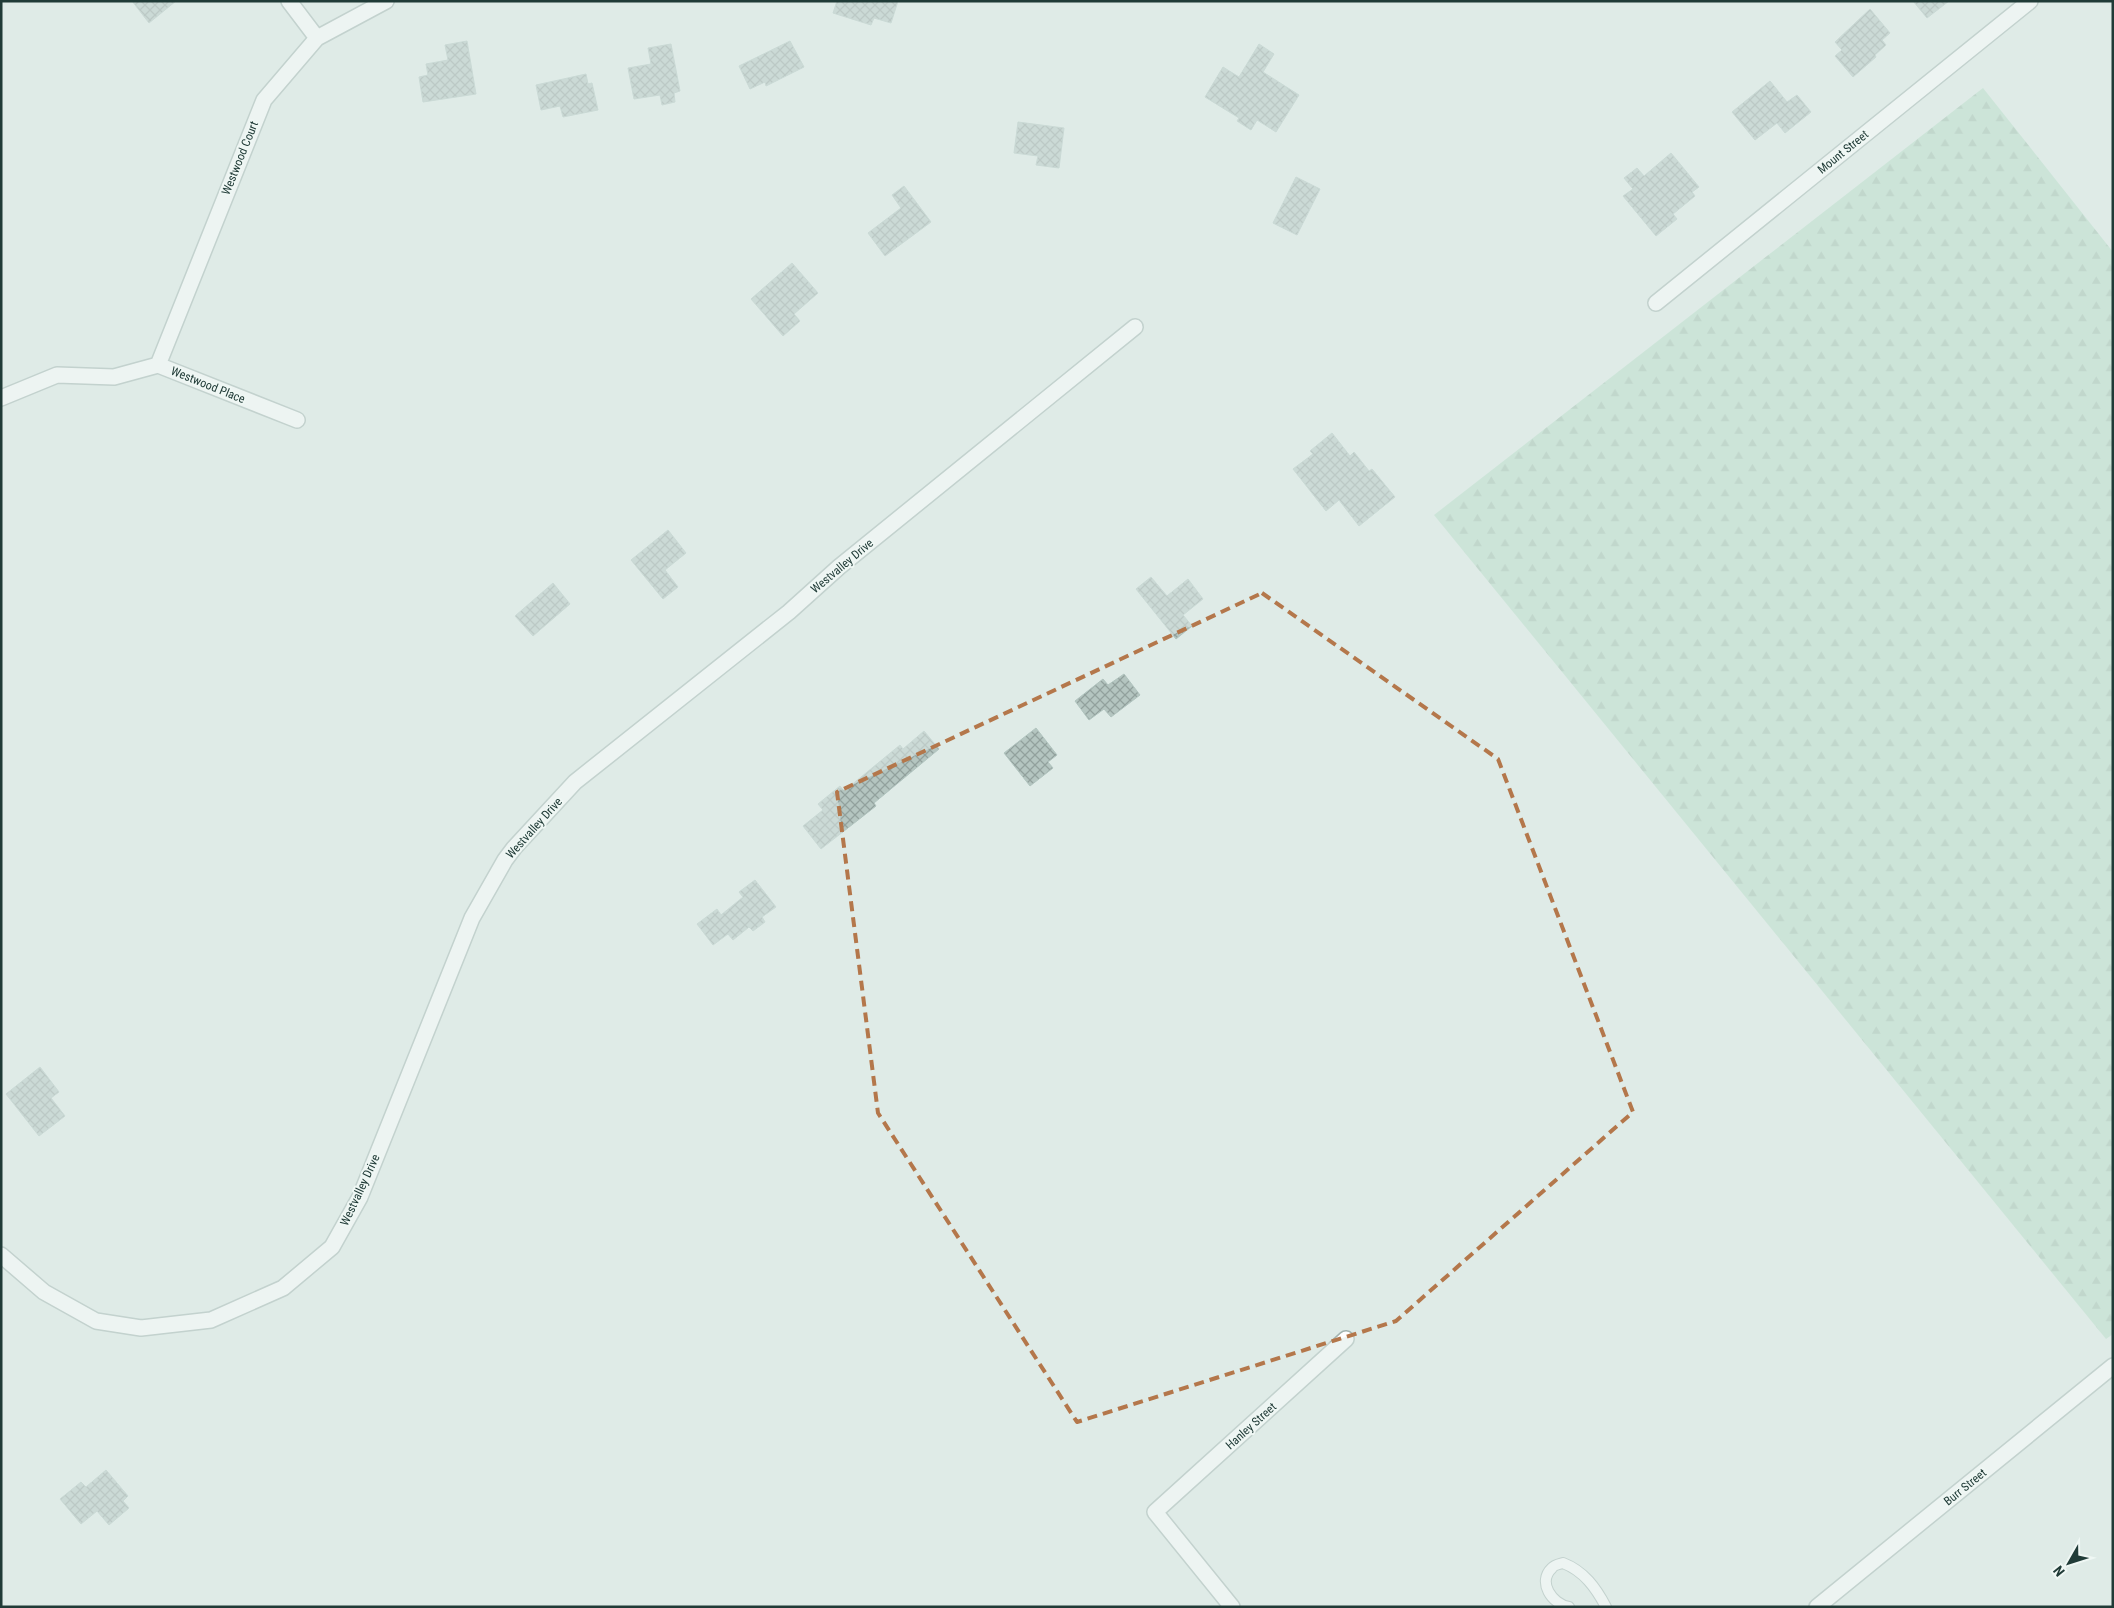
<svg xmlns="http://www.w3.org/2000/svg" width="2114" height="1608" viewBox="0 0 2114 1608" font-family="'Roboto Condensed',sans-serif">
<style>
.forest{fill:url(#forest-firs)}
.building{fill:url(#building-cross-hatch);stroke:#b1c4bf}
.lines{fill:none;stroke-linecap:round;stroke-linejoin:round}
.service-casing{stroke:#a2b3af;stroke-width:12}
.minor-casing{stroke:#a2b3af;stroke-width:18}
.service{stroke:#fff;stroke-width:10}
.minor{stroke:#fff;stroke-width:15}
.marked{fill:none;stroke:#b4774b;stroke-width:4;stroke-dasharray:10 6;stroke-linejoin:round}
.labels{text-anchor:middle;dominant-baseline:central;stroke-width:4;stroke-linejoin:round;paint-order:stroke}
.street-label{font-size:12px;fill:#203b37;stroke:#eff7f4}
</style>
<defs>
<pattern id="forest-firs" width="22" height="20" patternUnits="userSpaceOnUse" patternTransform="scale(1.25)"><rect width="22" height="20" fill="#b7dcc6"/><path d="M5 1l3.5 6h-7zM16 11l3.5 6h-7z" fill="#9dbeab"/></pattern>
<pattern id="building-cross-hatch" width="8" height="8" patternUnits="userSpaceOnUse" patternTransform="scale(1.25)"><rect width="8" height="8" fill="#b4c5c0"/><path d="M0 0l8 8M0 8l8-8" fill="none" stroke="#92a19d"/></pattern>
</defs>
<rect width="100%" height="100%" fill="#dfebe7"/>
<!-- forest -->
<path class="forest" d="M1983,88l130,164v1082l-7,5 -672,-824z"/>
<!-- building -->
<path class="building" d="M132,1h44l-27,22z
M837,1h61l-7,22 -17,-5 -3,7 -38,-12z
M1913,1h36l-22,17z
M1870,9l20,24 -8,7 4,5 -11,10 1,2 -23,20 -18,-21 7,-6 -7,-8z
M467,41l9,53 -53,8 -4,-25 9,-2 -2,-11 22,-4 -3,-15z
M790,41l14,26 -38,19 -1,-4 -15,7 -11,-23z
M671,44l9,47 -6,2 1,9 -13,3 -2,-10 -26,4 -6,-31 23,-4 -3,-16z
M1259,44l15,10 -11,18 36,23 -23,37 -19,-12 -6,10 -14,-9 2,-3 -34,-21 18,-30 16,10z
M586,74l2,10 4,-1 6,27 -35,7 -3,-11 -19,4 -5,-25z
M1770,81l17,21 10,-7 14,17 -26,21 -8,-10 -22,17 -23,-28z
M1018,122l46,6 -5,40 -23,-3 2,-9 -24,-3z
M1671,153l28,34 -7,5 3,4 -22,18 4,5 -21,17 -33,-40 10,-7 -9,-11 13,-10 7,8z
M1296,177l24,12 -23,46 -24,-12z
M904,186l27,36 -46,34 -17,-23 33,-25 -9,-13z
M792,263l26,30 -24,21 6,7 -17,15 -32,-37z
M1332,433l18,23 4,-4 15,19 3,-2 23,28 -36,29 -20,-26 -13,11 -33,-42 20,-15 -3,-3z
M668,530l18,23 -21,17 13,17 -15,12 -32,-39z
M1151,577l16,19 21,-17 15,20 -20,16 9,11 -16,13 -40,-50z
M553,583l17,21 -37,32 -18,-20z
M1124,674l16,21 -29,22 -7,-8 -15,11 -14,-19 28,-22 5,6z
M1036,728l21,27 -9,7 5,6 -23,18 -26,-33z
M924,731l15,18 -65,54 2,3 -55,43 -18,-23 20,-16 -5,-6 22,-18 4,5 56,-46 3,4z
M755,880l21,27 -14,10 3,5 -12,9 -4,-4 -16,13 -5,-6 -15,11 -16,-21 20,-15 4,6 22,-18 -4,-5z
M40,1067l19,25 -8,6 14,18 -26,20 -33,-42z
M106,1470l22,26 -5,5 6,7 -20,17 -12,-14 -16,13 -21,-25 21,-17 5,5z"/>
<g class="lines">
<!-- service casing -->
<g class="service-casing">
<path id="service" d="M1569,1607c-17,-3 -32,-25 -17,-39 2,-3 7,-4 11,-5 21,8 33,25 43,44"/>
</g>
<!-- minor casing -->
<g class="minor-casing">
<path id="minor" d="M289,1l28,37
M1656,303l374,-302
M158,365l106,-265 53,-62 69,-37
M1,398l56,-23 57,2 44,-12 139,55
M1,1255l43,37 52,29 45,7 70,-8 72,-32 49,-41 28,-50 112,-279 33,-58 9,-12 61,-66 214,-170 50,-45 296,-240
M1232,1607l-77,-95 191,-173
M1817,1607l296,-241"/>
</g>
<!-- service -->
<use href="#service" class="service"/>
<!-- minor -->
<use href="#minor" class="minor"/>
</g>
<!-- marked area -->
<path d="M0 0H2114V1608H0ZM1262,593l236,166 135,353 -237,209 -319,101 -199,-309 -41,-321z" fill="#dfebe7" fill-opacity=".55" fill-rule="evenodd"/>
<path class="marked" d="M1262,593l236,166 135,353 -237,209 -319,101 -199,-309 -41,-321z"/>
<g class="labels">
<!-- street labels -->
<g class="street-label">
<text transform="translate(1843 152) rotate(-39)">Mount Street</text>
<text transform="translate(240 158) rotate(-68)">Westwood Court</text>
<text transform="translate(208 385) rotate(22)">Westwood Place</text>
<text transform="translate(842 566) rotate(-40)">Westvalley Drive</text>
<text transform="translate(534 828) rotate(-48)">Westvalley Drive</text>
<text transform="translate(360 1190) rotate(-65)">Westvalley Drive</text>
<text transform="translate(1251 1426) rotate(-42)">Hanley Street</text>
<text transform="translate(1965 1487) rotate(-39)">Burr Street</text>
</g>
</g>
<!-- border -->
<rect width="2114" height="1608" fill="none" stroke="#203b37" stroke-width="5"/>
<!-- north arrow -->
<g transform="translate(2069 1563) rotate(231)" stroke="#eff7f4" stroke-width="4" paint-order="stroke">
<path d="M0-4L9 19L0 12L-9 19Z" fill="#203b37"/>
<text y="-8" font-size="14" font-weight="bold" text-anchor="middle" fill="#203b37">N</text>
</g>
</svg>
